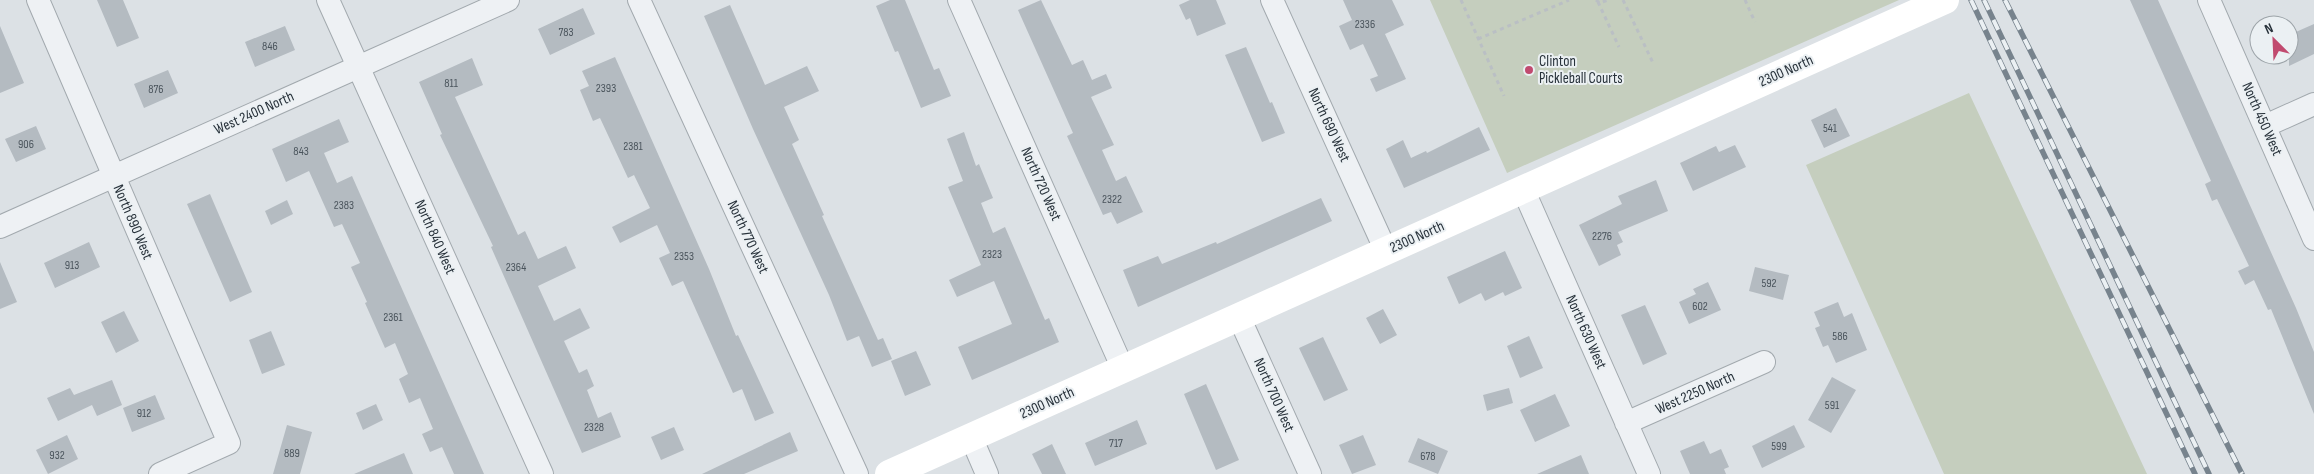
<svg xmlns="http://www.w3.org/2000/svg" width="2314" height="474" viewBox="0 0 2314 474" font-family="'Sofia Sans Condensed',sans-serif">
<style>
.green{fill:#c5cebe}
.building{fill:#b4bbc1}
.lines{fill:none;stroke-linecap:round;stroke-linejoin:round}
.street-casing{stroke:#a2a9ae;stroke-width:24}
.path{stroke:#babfc4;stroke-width:3;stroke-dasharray:4 4;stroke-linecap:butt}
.street{stroke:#eef1f4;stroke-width:22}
.secondary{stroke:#fff;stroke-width:28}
.rail-casing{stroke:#77838d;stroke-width:5.5}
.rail{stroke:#ebf0f3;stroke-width:4;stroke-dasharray:11;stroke-linecap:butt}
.poi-dot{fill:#c14a6f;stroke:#ebf0f3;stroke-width:2}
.labels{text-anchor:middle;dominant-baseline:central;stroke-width:4;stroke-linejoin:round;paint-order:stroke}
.number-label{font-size:12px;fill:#4a545c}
.poi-label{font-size:15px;fill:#27313a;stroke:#ebf0f3;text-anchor:start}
.street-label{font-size:15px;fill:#27313a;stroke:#ebf0f3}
</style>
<rect width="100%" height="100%" fill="#dce1e5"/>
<!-- green -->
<path class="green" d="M1430,0h469l-392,173z
M1969,93l178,381h-203l-138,-309z"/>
<!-- building -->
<path class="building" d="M97,0h26l16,38 -22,9z
M890,0h15l29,70 5,-2 12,28 -30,12 -23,-57 -3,1 -19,-46z
M1041,0l31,65 11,-5 9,20 14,-6 6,14 -21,9 23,48 -12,5 14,31 10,-5 17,36 -26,12 -6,-12 -8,3 -36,-79 6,-3 -55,-123z
M1190,0h26l10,24 -29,12 -7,-18 -4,2 -7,-15z
M1343,0h49l12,25 -19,9 21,45 -30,13 -6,-13 8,-3 -15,-32 -13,6 -11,-24 13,-6z
M2130,0h28l138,308 18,44v62l-43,-105 -3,1 -14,-30 -9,5 -7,-14 11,-5 -32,-67 -5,2 -7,-17 6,-3z
M730,5l35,80 42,-19 12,25 -35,16 15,33 -7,4 32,71 -2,1 56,124 5,-2 9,21 -20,8 -13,-31 -12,5 -18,-46 -76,-166 -49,-113z
M583,8l12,26 -45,21 -12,-26z
M2314,24v30l-25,12v-31z
M0,26l24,57 -24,10z
M285,26l10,24 -40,17 -10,-25z
M1246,47l24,56 2,-1 13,31 -23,9 -37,-87z
M615,57l94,212 27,67 2,-1 36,78 -19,8 -13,-32 -9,4 -50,-112 -11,5 -13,-28 11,-5 -13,-28 -37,18 -8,-16 38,-19 -16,-33 -6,3 -28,-60 -7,3 -13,-31 9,-4 -7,-15z
M472,58l11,27 -28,12 63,138 7,-4 13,28 28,-13 10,22 -38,18 16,35 26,-13 10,20 -26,13 15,32 8,-4 7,17 -7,4 11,28 13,-6 10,25 -39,16 -91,-206 2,-1 -53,-111 2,-1 -23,-52z
M168,70l10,23 -34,15 -10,-24z
M1836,108l14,28 -26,12 -13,-28z
M339,119l10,23 -25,11 13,30 15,-7 132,298h-30l-12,-27 -12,5 -8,-18 11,-5 -13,-31 -11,5 -10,-24 9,-5 -13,-31 -10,5 -20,-45 2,-1 -16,-35 9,-4 -18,-39 -8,3 -25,-56 -23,11 -14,-33z
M36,126l10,23 -30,13 -11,-23z
M1479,127l11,23 -86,38 -18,-39 17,-9 8,18 15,-7 1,2z
M964,132l12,34 3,-2 14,34 -12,5 12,30 12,-6 40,93 4,-2 10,24 -87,38 -14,-33 54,-23 -18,-43 -37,16 -8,-17 32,-15 -33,-78 15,-6 -16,-42z
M1735,145l11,22 -53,24 -13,-28 36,-17 3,6z
M1656,180l12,31 -50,21 5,10 -6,3 4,10 -22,11 -20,-41 43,-21 -4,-8z
M210,194l42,98 -22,10 -43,-98z
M1321,198l11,23 -194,86 -15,-37 35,-14 4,8 54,-22 1,2z
M287,200l6,14 -22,11 -6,-14z
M89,242l11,25 -45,21 -11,-25z
M1505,251l17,37 -17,8 -2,-4 -18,9 -4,-8 -22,11 -12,-27z
M0,262l17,40 -17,7z
M1755,267l34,8 -6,25 -34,-9z
M1708,282l13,28 -32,14 -10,-22 17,-8 -3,-5z
M1838,302l6,15 8,-4 15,37 -31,13 -8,-18 -5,2 -8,-19 5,-2 -6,-14z
M1645,305l22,49 -24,11 -22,-50z
M1383,309l14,26 -17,9 -14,-26z
M124,311l15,30 -23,12 -15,-31z
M271,331l14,34 -23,9 -13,-34z
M1529,336l14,32 -23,10 -13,-32z
M1323,337l25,53 -24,11 -25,-53z
M916,351l15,34 -26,11 -14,-35z
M1832,377l24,13 -25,43 -23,-13z
M112,380l10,25 -25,11 -5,-11 -34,16 -11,-23 23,-10 4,7z
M1206,384l33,76 -23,10 -32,-76z
M1509,388l4,15 -26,8 -4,-16z
M1555,394l15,32 -35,16 -15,-32z
M155,395l10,24 -33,13 -9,-24z
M376,404l7,16 -20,10 -7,-17z
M1137,420l10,24 -52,22 -10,-23z
M287,425l25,7 -12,42h-27z
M1794,425l11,22 -43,21 -10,-22z
M674,427l10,23 -23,10 -10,-23z
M790,432l8,19 -54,23h-42z
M67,435l11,24 -30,15 -12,-24z
M1363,435l13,30 -24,9 -13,-29z
M1418,438l30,13 -10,23 -30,-12z
M1704,441l6,13 11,-5 8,18 -5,2 2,5h-36l-10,-23z
M1052,444l14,30h-24l-10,-20z
M404,453l9,21h-59z
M1581,455l8,19h-52z"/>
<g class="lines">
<!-- street casing -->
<g class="street-casing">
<path id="street" d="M38,0l191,443 -69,31
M328,0l214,474
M639,0l218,474
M959,0l164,369
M1272,0l114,251
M2209,0l105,239
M2265,126l49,-22
M1523,189l126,285
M0,227l508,-227
M1239,317l71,157
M1626,423l138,-61
M971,437l16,37"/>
</g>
<!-- path -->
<path class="path" d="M1461,0l43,96
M1596,0l4,3 8,-3
M1623,0l31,65
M1745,0l10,22
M1598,2l21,45
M1478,39l91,-39"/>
<!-- street -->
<use href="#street" class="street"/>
<!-- secondary -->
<path class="secondary" d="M889,474l1056,-474"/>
<!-- rail casing -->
<g class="rail-casing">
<path id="rail" d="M1971,0l224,474
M1984,0l225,474
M2005,0l237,474"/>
</g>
<!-- rail -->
<use href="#rail" class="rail"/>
</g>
<!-- markers -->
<circle class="poi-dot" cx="1529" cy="70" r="5"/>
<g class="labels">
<!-- number labels -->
<g class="number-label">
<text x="1365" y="24">2336</text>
<text x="566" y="32">783</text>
<text x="270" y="46">846</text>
<text x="451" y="83">811</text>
<text x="606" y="88">2393</text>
<text x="156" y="89">876</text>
<text x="1830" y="128">541</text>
<text x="26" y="144">906</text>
<text x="633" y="146">2381</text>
<text x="301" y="151">843</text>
<text x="1112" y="199">2322</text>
<text x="344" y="205">2383</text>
<text x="1602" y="236">2276</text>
<text x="992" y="254">2323</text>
<text x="684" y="256">2353</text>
<text x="72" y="265">913</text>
<text x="516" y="267">2364</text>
<text x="1769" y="283">592</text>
<text x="1700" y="306">602</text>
<text x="393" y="317">2361</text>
<text x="1840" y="336">586</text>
<text x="1832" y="405">591</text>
<text x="144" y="413">912</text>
<text x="594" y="427">2328</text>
<text x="1116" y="443">717</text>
<text x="1779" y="446">599</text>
<text x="292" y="453">889</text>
<text x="57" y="455">932</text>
<text x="1428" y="456">678</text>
</g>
<!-- poi labels -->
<g class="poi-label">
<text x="1539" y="61">Clinton<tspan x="1539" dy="17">Pickleball Courts</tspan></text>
</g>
<!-- street labels -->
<g class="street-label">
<text transform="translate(1786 71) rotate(-24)">2300 North</text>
<text transform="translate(254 113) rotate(-24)">West 2400 North</text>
<text transform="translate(2262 119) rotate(66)">North 450 West</text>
<text transform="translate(1329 125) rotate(65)">North 690 West</text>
<text transform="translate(1041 184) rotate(66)">North 720 West</text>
<text transform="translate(133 222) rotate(67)">North 890 West</text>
<text transform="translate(435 237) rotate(66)">North 840 West</text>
<text transform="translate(748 237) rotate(65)">North 770 West</text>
<text transform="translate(1417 237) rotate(-24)">2300 North</text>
<text transform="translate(1586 332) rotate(66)">North 630 West</text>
<text transform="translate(1695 393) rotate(-24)">West 2250 North</text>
<text transform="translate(1274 395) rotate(66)">North 700 West</text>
<text transform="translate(1047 403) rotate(-24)">2300 North</text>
</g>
</g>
<!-- north arrow -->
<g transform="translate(2274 40) rotate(336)"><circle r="24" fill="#ebf0f3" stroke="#9da4a9"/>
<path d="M0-4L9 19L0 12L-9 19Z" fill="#c14a6f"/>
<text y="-8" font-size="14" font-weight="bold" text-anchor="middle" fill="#27313a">N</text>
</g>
</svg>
